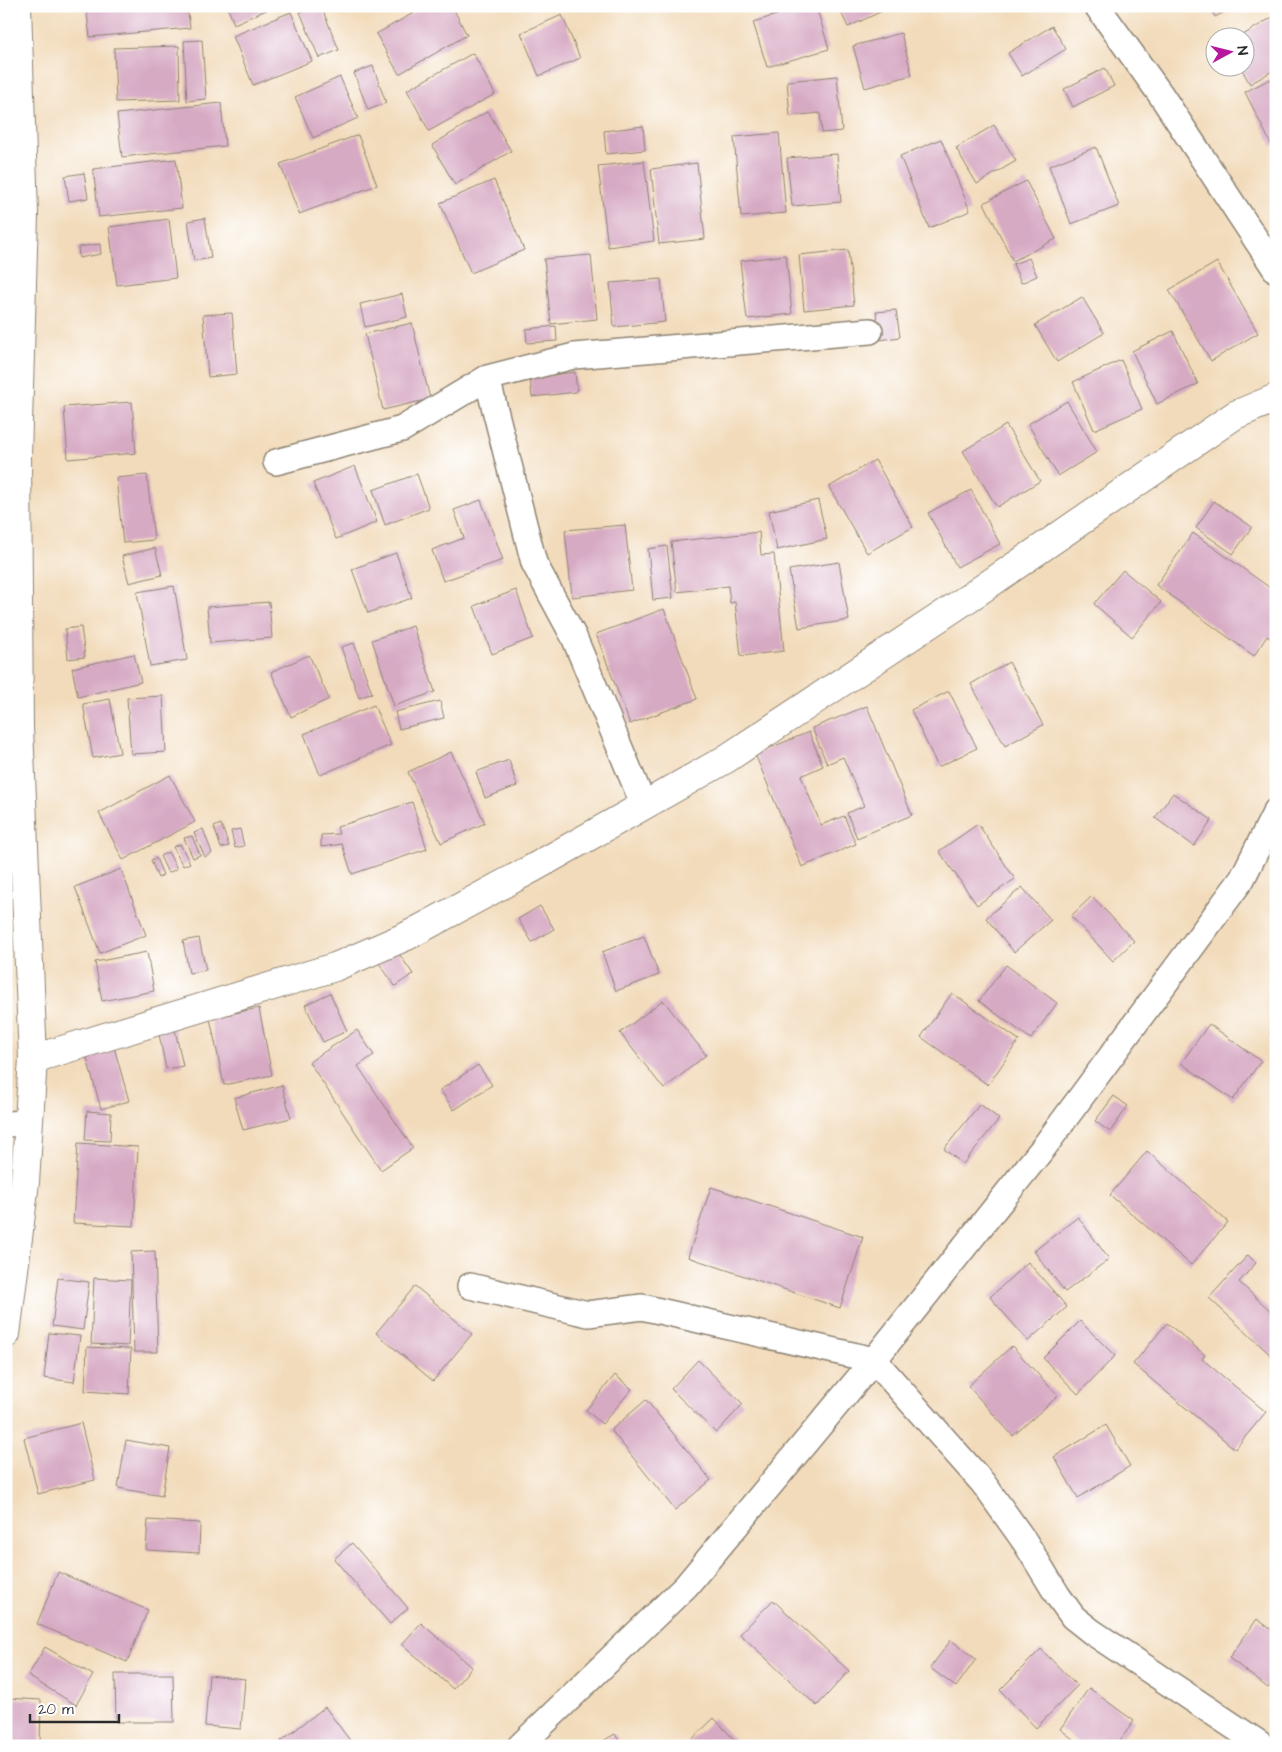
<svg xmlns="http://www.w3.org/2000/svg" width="1282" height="1752" viewBox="0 0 1282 1752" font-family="'Architects Daughter',sans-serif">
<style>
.building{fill:#d7aac4}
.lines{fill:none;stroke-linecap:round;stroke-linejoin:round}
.minor-casing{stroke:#8e8373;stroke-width:28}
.tertiary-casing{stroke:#8e8373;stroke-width:30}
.secondary-casing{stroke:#8e8373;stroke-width:30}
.minor{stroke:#fff;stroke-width:25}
.tertiary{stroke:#fff;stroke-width:28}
.secondary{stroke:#fff;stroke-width:28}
</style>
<rect width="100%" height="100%" fill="#fff"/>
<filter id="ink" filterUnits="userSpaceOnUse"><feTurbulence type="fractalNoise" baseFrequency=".02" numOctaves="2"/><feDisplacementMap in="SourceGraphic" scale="10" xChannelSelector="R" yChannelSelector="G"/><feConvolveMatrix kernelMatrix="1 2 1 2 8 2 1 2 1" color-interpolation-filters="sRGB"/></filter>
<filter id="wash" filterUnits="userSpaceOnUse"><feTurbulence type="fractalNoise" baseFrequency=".0096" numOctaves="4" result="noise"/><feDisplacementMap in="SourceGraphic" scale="20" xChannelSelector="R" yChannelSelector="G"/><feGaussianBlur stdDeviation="1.12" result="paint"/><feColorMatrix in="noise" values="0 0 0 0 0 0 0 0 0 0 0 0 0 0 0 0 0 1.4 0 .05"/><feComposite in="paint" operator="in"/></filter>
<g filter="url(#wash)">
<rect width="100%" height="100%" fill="#f2dbbb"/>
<g id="blocks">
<!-- building -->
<path class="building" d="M86,6h101l3,22 -100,9z
M227,6h43l1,2 -37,16z
M315,6h6l18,44 -20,8 -19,-46z
M380,6h15l-10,7z
M426,6h26l15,29 -68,39 -23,-40z
M741,6h12v1l-11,3z
M807,6h9l13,43 -62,18 -14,-45z
M838,6h55l-45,21z
M1210,6h26l-21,11z
M291,12l21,49 -59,24 -20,-49z
M562,15l18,43 -41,18 -18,-43z
M1276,15v54l-26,15 -9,-16h3v-30h-6z
M1052,26l14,23 -44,27 -14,-23z
M901,33l11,42 -47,13 -12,-42z
M202,40l4,59 -19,2 -3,-60z
M179,46l1,54 -64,2 -2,-54z
M473,53l22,41 -66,37 -22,-41z
M373,66l13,37 -18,7 -14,-37z
M1105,68l9,18 -41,21 -9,-18z
M837,76l5,55 -20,2 -2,-20 -30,3 -3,-35z
M340,77l18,41 -45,20 -18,-41z
M1270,79l4,9 2,-1v57l-4,2 -27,-54z
M221,103l4,43 -103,11 -5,-43z
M488,111l23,40 -56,34 -23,-40z
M994,125l22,36 -39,23 -21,-36z
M643,126l2,24 -39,4 -2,-23z
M779,133l7,80 -45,4 -7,-80z
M358,135l19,50 -78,29 -19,-50z
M941,139l29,72 -41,17 -29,-72z
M1096,147l23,59 -48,18 -22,-58z
M837,154l4,48 -49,4 -5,-48z
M176,159l6,49 -83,9 -6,-48z
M644,161l10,80 -46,6 -10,-81z
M697,163l8,76 -46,5 -8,-75z
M84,173l4,25 -19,3 -4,-25z
M494,180l30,70 -53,23 -31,-70z
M1026,181l30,58 -43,22 -29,-58z
M205,218l6,40 -17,3 -6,-40z
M169,219l7,59 -59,7 -8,-58z
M100,244l1,10 -22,4 -1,-11z
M848,250l6,55 -50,5 -5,-55z
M591,255l6,64 -46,5 -7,-65z
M786,255l6,59 -45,5 -7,-58z
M1029,258l8,18 -16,7 -8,-19z
M1217,262l41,71 -47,28 -42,-71z
M661,279l4,43 -51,5 -4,-44z
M402,294l5,23 -42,10 -5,-23z
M1082,297l22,36 -47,29 -22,-37z
M896,310l4,27 -20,3 -4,-28z
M232,313l5,61 -29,3 -5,-62z
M412,323l18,76 -47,11 -18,-76z
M556,326l1,15 -30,2 -1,-14z
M1173,331l25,53 -41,20 -25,-53z
M1121,360l21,49 -48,21 -21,-48z
M575,372l2,20 -45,5 -2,-19z
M1067,401l30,51 -39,24 -30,-52z
M132,402l4,51 -68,6 -4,-52z
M1006,425l34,56 -43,26 -34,-56z
M875,460l38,67 -46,26 -38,-66z
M355,466l22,56 -41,17 -23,-56z
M417,474l12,34 -44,17 -12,-35z
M147,475l7,65 -31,3 -7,-65z
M971,490l29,54 -43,23 -29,-54z
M481,500l22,60 -60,21 -11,-31 32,-12 -10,-28z
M818,500l9,39 -50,11 -8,-39z
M1214,501l38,26 -19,27 -37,-26z
M625,525l7,65 -60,7 -7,-67z
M759,532l2,23 13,-1 10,97 -43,5 -6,-54 -5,1 -2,-17 -51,6 -6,-50z
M1193,533l83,59v40l-5,7 -4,-3 -13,20 -98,-71z
M667,546l6,52 -20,2 -5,-51z
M155,548l7,27 -33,8 -7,-27z
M396,553l16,45 -44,15 -16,-44z
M839,562l10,58 -50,8 -10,-58z
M1123,570l38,32 -29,35 -38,-33z
M174,586l13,74 -37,6 -13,-74z
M516,590l17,48 -41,16 -18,-48z
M269,602l3,36 -62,5 -3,-36z
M664,609l33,90 -67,25 -34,-90z
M413,626l22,66 -41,14 -22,-66z
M81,627l4,30 -17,2 -3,-30z
M354,643l18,50 -13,5 -18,-51z
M134,654l7,28 -63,15 -6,-29z
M309,655l20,44 -38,18 -20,-45z
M1009,662l34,63 -38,21 -34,-62z
M949,691l28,57 -39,19 -27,-57z
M163,696l3,56 -35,2 -4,-56z
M110,699l10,54 -27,5 -10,-54z
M440,701l4,17 -45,11 -4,-17z
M374,705l17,40 -71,30 -16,-41z
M867,706l45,109 -55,23 -10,-25 17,-7 -21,-49 -16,7 -15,-36z
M809,732l14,34 -22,10 20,49 23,-9 12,28 -54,23 -47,-113z
M451,752l34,71 -44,20 -33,-71z
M509,760l8,26 -32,12 -9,-26z
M170,775l25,47 -72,38 -24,-47z
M1173,793l39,27 -18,26 -39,-28z
M412,802l15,47 -75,25 -10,-30 -21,3v-12l18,-1 -2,-7z
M221,824l8,22 -8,2 -7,-21z
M978,824l37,55 -38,26 -38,-54z
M203,829l9,24 -7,4 -11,-24z
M240,829l4,17 -9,2 -4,-17z
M192,836l8,19 -7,3 -9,-20z
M180,844l10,19 -7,3 -10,-19z
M168,852l9,17 -9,4 -8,-17z
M156,858l7,17 -5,3 -7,-18z
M121,869l25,66 -46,18 -25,-66z
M1022,887l29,33 -37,32 -28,-34z
M1092,896l42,45 -21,20 -42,-45z
M540,906l14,23 -22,13 -14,-23z
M644,936l15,39 -43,16 -14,-39z
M199,938l7,32 -17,3 -6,-32z
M397,951l16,23 -18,12 -16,-23z
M147,952l7,39 -52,10 -7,-39z
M1276,953v12l-5,-2z
M1006,965l51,38 -26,36 -52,-38z
M330,993l17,38 -24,11 -18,-37z
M952,993l67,47 -31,45 -67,-48z
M663,1000l43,55 -42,34 -44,-56z
M259,1008l13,67 -48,10 -14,-67z
M1276,1023v14l-6,-4z
M1209,1024l52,37 -28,39 -52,-37z
M174,1025l9,41 -17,3 -8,-40z
M357,1030l17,25 -16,11 55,82 -32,22 -72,-108z
M111,1036l18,65 -28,8 -18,-65z
M478,1065l14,20 -38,25 -14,-20z
M282,1085l9,33 -48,12 -9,-32z
M1114,1096l14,10 -18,26 -15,-11z
M980,1104l19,15 -36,45 -19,-15z
M87,1111l24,2 -1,28 -25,-1z
M78,1143l60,4 -4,79 -61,-3z
M1147,1151l81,71 -37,43 -81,-70z
M711,1187l152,50 -23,71 -152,-51z
M1078,1217l31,42 -44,33 -31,-41z
M155,1251l3,101h-24l-3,-100z
M1248,1255l8,8 -17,19 37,34v44l-67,-62z
M1028,1262l39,45 -39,34 -38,-44z
M58,1278l31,4 -6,48 -31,-4z
M94,1278l37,2 -3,66 -37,-2z
M415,1286l57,48 -39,47 -57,-48z
M1080,1321l35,35 -37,38 -35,-36z
M1167,1323l38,32 -3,4 64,53 -31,37 -102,-85z
M49,1333l31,3 -6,46 -30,-4z
M1012,1346l46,50 -45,40 -45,-50z
M87,1347l44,2 -2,45 -44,-3z
M698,1360l45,44 -27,29 -45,-44z
M615,1375l17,14 -30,35 -16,-14z
M646,1400l65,80 -36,30 -64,-80z
M81,1423l14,57 -57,14 -14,-56z
M1106,1425l24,41 -52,32 -24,-41z
M126,1440l44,8 -8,48 -44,-8z
M148,1520l52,3 -1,30 -53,-3z
M352,1543l56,65 -18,16 -56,-65z
M58,1572l90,38 -21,52 -90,-38z
M773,1600l76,71 -32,35 -77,-72z
M1257,1619l19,14v45l-8,10 -39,-30z
M421,1623l51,44 -19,22 -51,-45z
M951,1640l25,19 -20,28 -26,-19z
M45,1647l48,28 -17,30 -48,-29z
M1041,1649l36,37 -41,42 -36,-38z
M115,1674h58l1,48h-58z
M209,1675l36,4 -4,50 -36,-3z
M1089,1688l45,33 -18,25h-34l-22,-17z
M6,1698l35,2 -1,46h-34z
M325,1707l29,39h-70l-3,-5z
M714,1718l26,28h-55z
M615,1734l7,12h-28z"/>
</g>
</g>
<g filter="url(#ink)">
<use href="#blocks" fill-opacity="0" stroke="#8e8373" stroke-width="1"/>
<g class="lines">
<!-- minor casing -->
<g class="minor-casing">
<path id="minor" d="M1097,6l64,89 115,175
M487,378l47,185 40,74 70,169
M276,462l126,-33 85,-51 87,-22 296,-25
M6,1124l22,-1
M470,1286l118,28 54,-7 232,53 109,123 42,59 33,54 15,21 19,15 171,114
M520,1746l166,-160 188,-226 170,-213 198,-268 34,-68"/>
</g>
<!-- tertiary casing -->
<g class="tertiary-casing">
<path id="tertiary" d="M33,1059l302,-92 72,-31 128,-69 191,-108 250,-166 259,-178 41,-17"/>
</g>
<!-- secondary casing -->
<g class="secondary-casing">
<path id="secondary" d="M6,1334l19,-152 8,-123 -14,-331 -2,-271 7,-243 -7,-208"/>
</g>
<!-- minor -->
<use href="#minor" class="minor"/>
<!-- tertiary -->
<use href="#tertiary" class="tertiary"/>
<!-- secondary -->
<use href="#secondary" class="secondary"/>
</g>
</g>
<!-- margin -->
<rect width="1282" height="1752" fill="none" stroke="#fff" stroke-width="25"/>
<!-- north arrow -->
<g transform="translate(1230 52) rotate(83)"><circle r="24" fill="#ffffff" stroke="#aaaaaa"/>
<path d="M0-4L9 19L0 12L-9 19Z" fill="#b5179e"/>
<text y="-8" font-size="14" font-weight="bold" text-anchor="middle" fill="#2b2b2b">N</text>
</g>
<!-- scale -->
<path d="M30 1714v8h89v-8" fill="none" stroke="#2b2b2b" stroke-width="2.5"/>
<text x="38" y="1714" font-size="15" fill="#2b2b2b" stroke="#ffffff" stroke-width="4" paint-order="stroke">20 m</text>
</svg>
